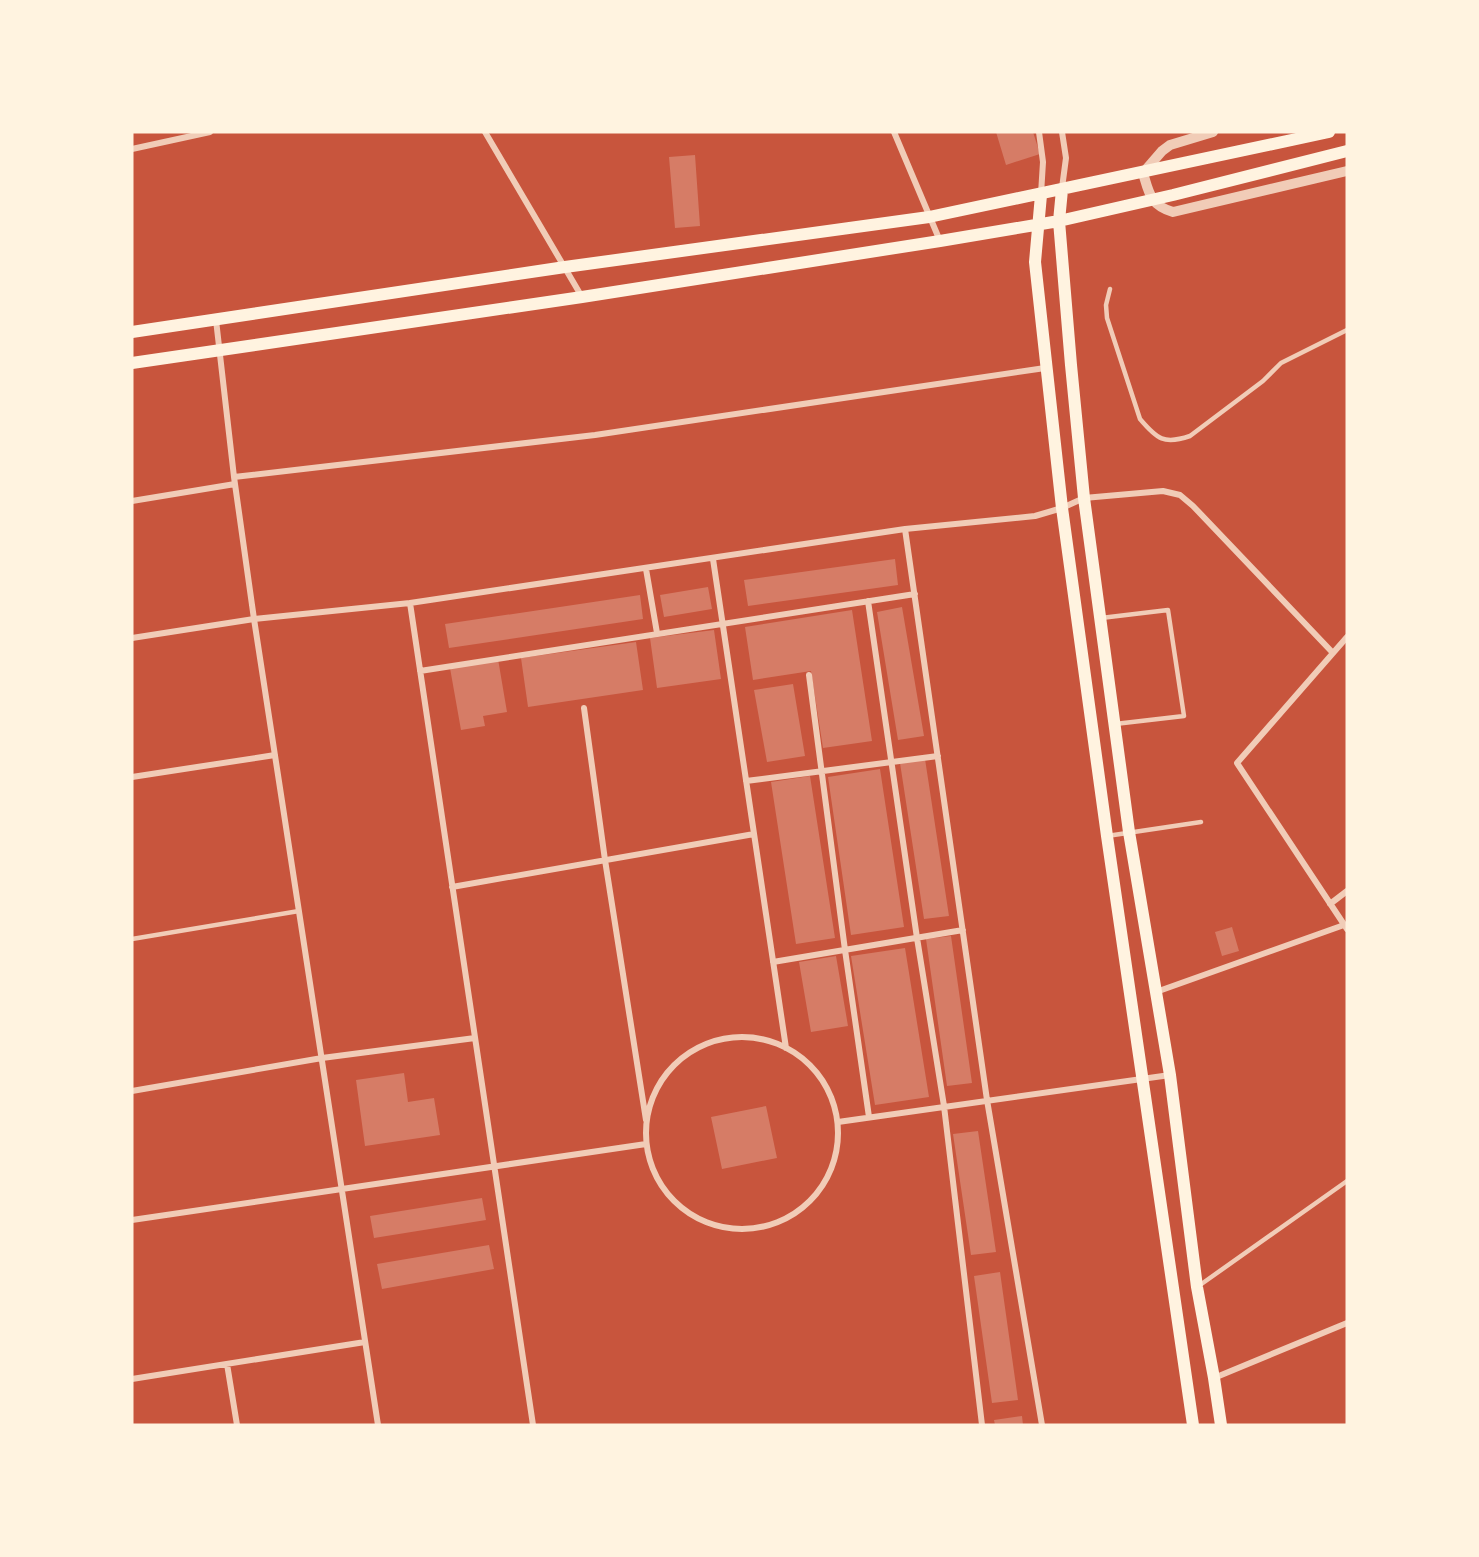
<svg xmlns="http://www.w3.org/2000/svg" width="1479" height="1557" viewBox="0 0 1479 1557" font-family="'Exo 2',sans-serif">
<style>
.building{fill:#d67c66}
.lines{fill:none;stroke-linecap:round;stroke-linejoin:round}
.service{stroke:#f1ccb7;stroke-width:4.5}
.minor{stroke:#f1ccb7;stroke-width:6}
.tertiary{stroke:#f1ccb7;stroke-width:10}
.secondary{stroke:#fff3e0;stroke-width:12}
</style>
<rect width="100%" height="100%" fill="#c8553d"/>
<!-- building -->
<path class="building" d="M996,132h37l7,22 -34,11z
M695,155l5,71 -25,2 -6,-71z
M895,559l3,26 -150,21 -4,-26z
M708,587l4,22 -48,8 -4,-22z
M640,595l3,24 -194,29 -4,-24z
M902,607l22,129 -26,4 -21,-128z
M852,610l20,131 -49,7 -12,-77 -58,9 -8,-53z
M714,630l7,49 -64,9 -7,-50z
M636,642l7,48 -115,17 -7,-49z
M498,659l9,53 -24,4 2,10 -24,4 -11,-62z
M793,684l12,72 -38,6 -13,-72z
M925,759l24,157 -25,3 -24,-156z
M880,769l24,158 -53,8 -23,-158z
M810,776l25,162 -39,6 -25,-162z
M1232,927l7,24 -17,5 -7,-24z
M951,936l21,147 -25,3 -21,-147z
M905,948l24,149 -54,8 -24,-149z
M836,956l12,70 -37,6 -12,-70z
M404,1073l4,29 26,-4 6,37 -75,11 -9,-66z
M766,1106l11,52 -55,11 -11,-52z
M978,1131l18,121 -25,3 -18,-121z
M482,1198l4,22 -112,18 -4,-22z
M489,1245l5,24 -112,20 -5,-25z
M1000,1272l18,128 -26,3 -18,-127z
M1022,1416l1,9h-28l-1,-5z"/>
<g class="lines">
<!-- service -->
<path class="service" d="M1110,289l-4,16 1,13 33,101c17,20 24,26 50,17l73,-55 18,-18 66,-33
M1101,618l67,-8 16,106 -69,8
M1107,836l94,-14
M132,939l167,-28
M1200,1285l147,-104"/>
<!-- minor -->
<path class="minor" d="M485,132l97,165
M894,132l46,109
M1039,132l4,30 -2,32
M1062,132l4,26 -4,30
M132,149l78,-17
M216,320l18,157 20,142 124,806
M234,477l361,-42 450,-67
M132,501l103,-17
M905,529l82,571 55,325
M713,559l73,489
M646,569l11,64
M868,601l49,337 27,168 38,319
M410,603l123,822
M1347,637l-110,126 110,166
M132,638l122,-19 156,-16 495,-74 130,-13 27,-8 22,-10 79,-7 17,4 13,11 140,147
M420,671l495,-77
M809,675l36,275 24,167
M584,708l21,152 41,260
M132,777l143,-22
M746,781l192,-25
M452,887l302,-53
M1330,904l17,-13
M773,962l190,-32
M1156,992l188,-67
M646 1133a96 96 0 1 1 192 0a96 96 0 1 1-192 0Z
M132,1091l190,-33 153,-20
M838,1122l332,-47
M132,1220l514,-76
M227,1364l10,61
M1214,1378l133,-55
M132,1379l233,-37"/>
<!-- tertiary -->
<path class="tertiary" d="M1213,132l-43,13 -8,6 -19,22c6,20 7,32 30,39l174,-41"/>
<!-- secondary -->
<path class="secondary" d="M1062,190l-3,31 12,144 13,133 45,334 41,243 27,212 17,91 7,47
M1041,195l-6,67 27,246 45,328 86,589
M132,332l433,-65 364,-50 400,-85
M132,363l450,-66 358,-56 119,-20 114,-26 174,-44"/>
</g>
<!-- border -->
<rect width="1479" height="1557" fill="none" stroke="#fff3e0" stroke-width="267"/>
</svg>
